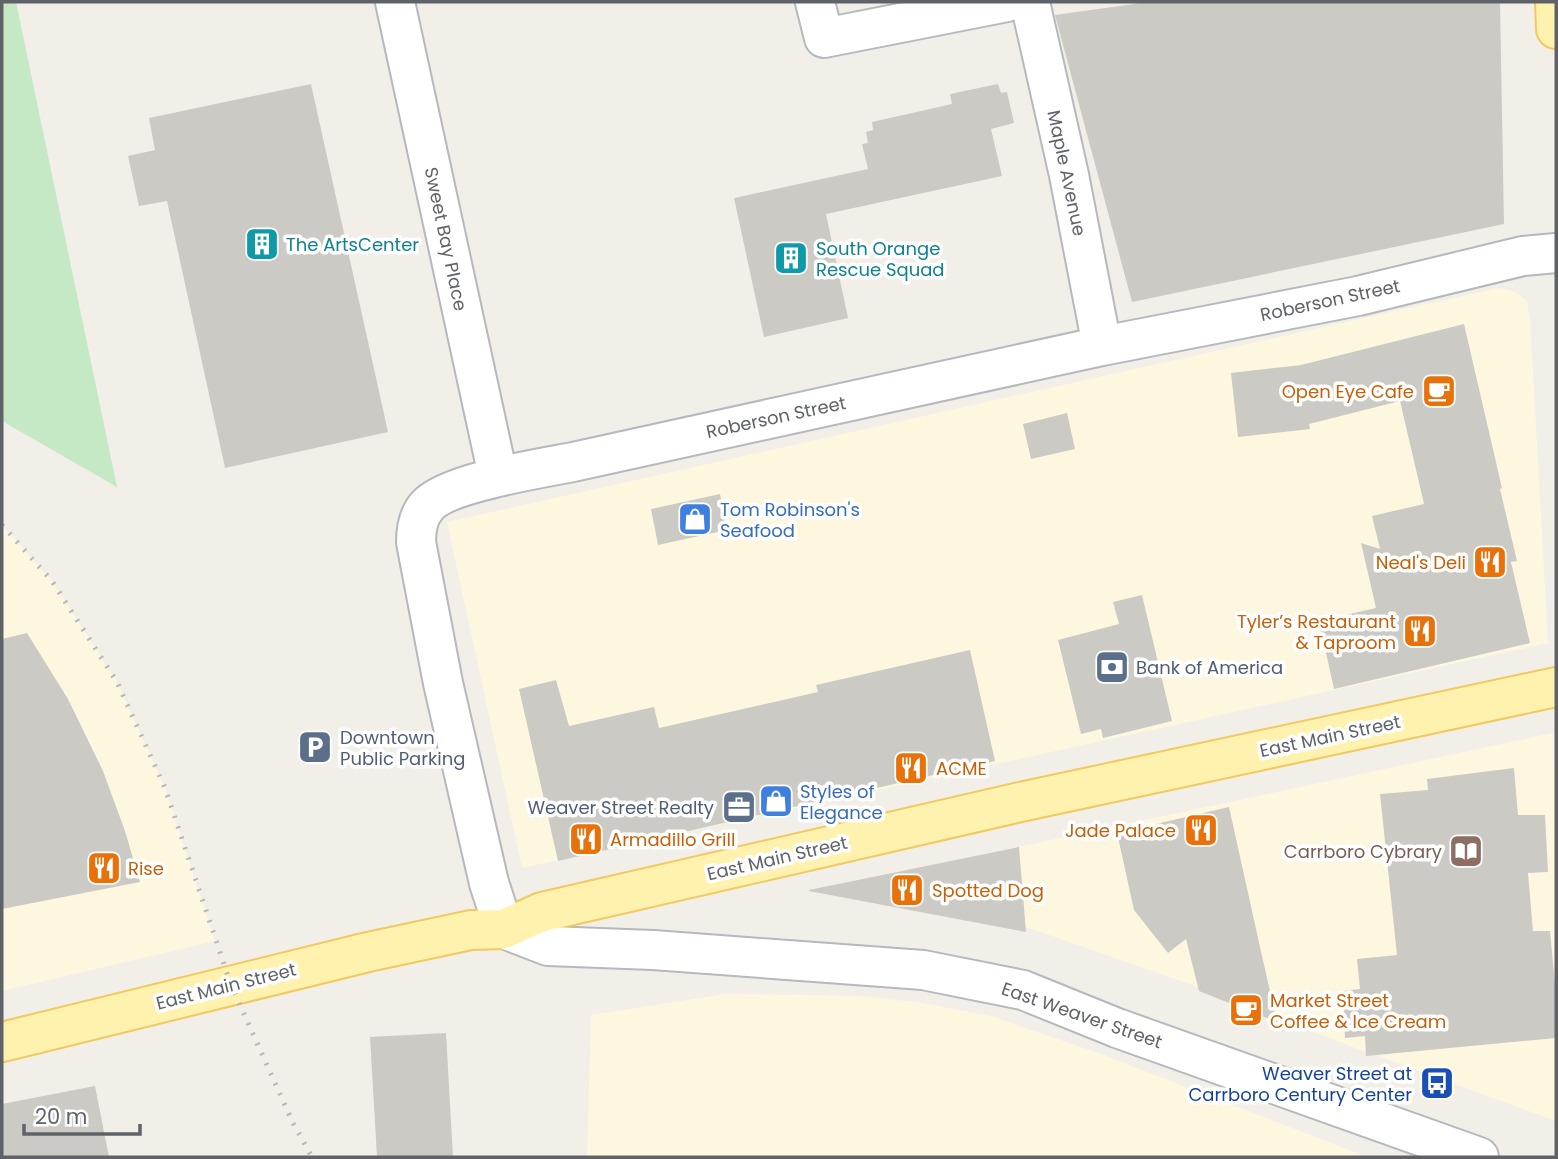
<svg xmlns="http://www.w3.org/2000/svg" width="1558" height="1159" viewBox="0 0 1558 1159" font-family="Poppins,sans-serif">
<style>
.commercial{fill:#fef7e0}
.green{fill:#c5e8c5}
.building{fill:#cccac5}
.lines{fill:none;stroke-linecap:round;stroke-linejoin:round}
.minor-casing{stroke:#b5b8bc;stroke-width:42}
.major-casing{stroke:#f2c960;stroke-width:42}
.minor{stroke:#fff;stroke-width:38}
.major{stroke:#fff2af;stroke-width:38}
.rail{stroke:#b6b7b8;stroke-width:5;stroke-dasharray:2 9;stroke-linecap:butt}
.labels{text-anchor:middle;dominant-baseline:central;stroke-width:7;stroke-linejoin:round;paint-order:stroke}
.street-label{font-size:18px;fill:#5f6368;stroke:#fff}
.culture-label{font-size:18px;fill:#0d838f;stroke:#fff;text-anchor:start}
.food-label{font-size:18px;fill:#c56008;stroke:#fff;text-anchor:start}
.shop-label{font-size:18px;fill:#366cbe;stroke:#fff;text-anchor:start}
.service-label{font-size:18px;fill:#4e5e75;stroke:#fff;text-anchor:start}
.education-label{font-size:18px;fill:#785e54;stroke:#fff;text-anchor:end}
.transit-label{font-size:18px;fill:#164399;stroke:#fff;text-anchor:end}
</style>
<rect width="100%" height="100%" fill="#f1efe8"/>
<!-- commercial -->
<path class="commercial" d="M1499,288l17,4 11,9 3,18 18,324 -1026,225 -75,-346z
M2,525l50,56 65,101 48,106 50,153 -213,50z
M1553,733l3,49v339l-203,-74 -155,-60 -166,-58 -74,-18 -122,-25z
M726,994l138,2 58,7 69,13 107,37 269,104h-780l4,-142z"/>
<!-- green -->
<path class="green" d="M2,2h14l101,485 -115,-66z"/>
<!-- building -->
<path class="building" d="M1148,2h352l4,222 -372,78 -77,-287z
M311,84l77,348 -163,36 -58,-267 -28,5 -11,-50 27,-6 -6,-32z
M998,84l3,9 6,-1 7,31 -23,6 11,47 -176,38 22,104 -84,19 -30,-139 134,-29 -6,-25 6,-1 -2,-11 7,-2 -1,-8 80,-18 -2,-10z
M1464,324l38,164 -2,1 17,72 -6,1 19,81 -196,46 -15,-68 57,-13 -15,-65 19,6 -8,-33 52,-12 -24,-103 -91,23 1,5 -72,8 -7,-64 70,-8z
M1067,413l8,36 -44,10 -8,-35z
M720,494l7,36 -69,15 -7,-36z
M1142,595l30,126 -69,17 -2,-9 -20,5 -23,-94 61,-16 -6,-22z
M27,633l41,66 35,72 22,60 15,51 -138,27v-270z
M970,650l25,111 -437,100 -39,-172 37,-9 13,46 85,-19 5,21 159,-36 -2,-7z
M1514,768l4,47h27l3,57 -20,1 5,58h17l6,64v43l-190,18 -1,-20 -20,2 -2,-47 17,-2 -3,-30 40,-4 -17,-161 48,-4 -1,-11z
M1229,807l31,140 17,75 -78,-31 -13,-52 -18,14 -34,-43 -17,-77z
M1019,847l7,85 -217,-41v-1z
M446,1033l7,124h-76l-7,-120z
M95,1086l14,71h-107v-53z"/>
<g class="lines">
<!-- minor casing -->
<g class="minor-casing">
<path id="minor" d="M395,2l103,474
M815,2l9,36 183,-36
M1030,2l39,173 33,171
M1479,1157l-362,-129 -94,-38 -100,-20 -270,-20 -105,-4 -44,-17 -15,-46 -46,-200 -27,-141c0,-12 2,-26 11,-36 19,-23 115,-38 146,-44l529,-116 256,-50 165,-40 33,-3"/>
</g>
<!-- major casing -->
<g class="major-casing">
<path id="major" d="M1555,2l1,27
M2,1042l366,-90 103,-22 33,-1 38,-17 483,-111 531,-114"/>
</g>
<!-- minor -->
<use href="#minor" class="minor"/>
<!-- major -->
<use href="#major" class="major"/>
<!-- rail -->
<path class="rail" d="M2,525l50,56 65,101 48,106 66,197 62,138 19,34"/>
</g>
<!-- icons -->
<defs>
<g id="building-square" transform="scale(1.75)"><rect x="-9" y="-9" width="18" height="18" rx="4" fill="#0f9aa8" stroke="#fff"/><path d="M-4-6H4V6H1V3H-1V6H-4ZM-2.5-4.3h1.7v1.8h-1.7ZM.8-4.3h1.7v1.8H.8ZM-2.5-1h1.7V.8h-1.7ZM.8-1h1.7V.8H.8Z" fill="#fff"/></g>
<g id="cafe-square" transform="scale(1.75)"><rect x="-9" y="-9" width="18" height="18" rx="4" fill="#e8710a" stroke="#fff"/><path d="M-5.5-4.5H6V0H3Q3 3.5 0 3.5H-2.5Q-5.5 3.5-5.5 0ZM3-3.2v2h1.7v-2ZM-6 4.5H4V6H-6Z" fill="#fff"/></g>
<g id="shop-square" transform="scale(1.75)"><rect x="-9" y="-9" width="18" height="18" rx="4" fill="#3f7fe0" stroke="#fff"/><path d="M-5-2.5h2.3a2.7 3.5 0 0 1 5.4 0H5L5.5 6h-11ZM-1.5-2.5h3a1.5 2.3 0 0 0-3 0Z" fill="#fff"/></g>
<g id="restaurant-square" transform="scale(1.75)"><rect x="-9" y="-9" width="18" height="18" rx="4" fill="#e8710a" stroke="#fff"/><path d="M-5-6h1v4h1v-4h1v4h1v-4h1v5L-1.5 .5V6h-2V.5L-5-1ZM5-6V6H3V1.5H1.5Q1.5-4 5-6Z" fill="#fff"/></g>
<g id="bank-square" transform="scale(1.75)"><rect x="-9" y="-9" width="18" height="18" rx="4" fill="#5c6f8a" stroke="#fff"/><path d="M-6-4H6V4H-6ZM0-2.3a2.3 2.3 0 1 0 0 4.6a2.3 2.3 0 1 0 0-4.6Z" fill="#fff"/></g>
<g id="parking-square" transform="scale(1.75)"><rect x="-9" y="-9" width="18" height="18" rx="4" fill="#5c6f8a" stroke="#fff"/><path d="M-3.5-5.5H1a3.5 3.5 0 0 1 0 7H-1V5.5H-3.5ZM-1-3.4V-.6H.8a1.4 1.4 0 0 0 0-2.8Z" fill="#fff"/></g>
<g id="office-square" transform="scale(1.75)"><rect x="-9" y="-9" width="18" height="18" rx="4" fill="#5c6f8a" stroke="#fff"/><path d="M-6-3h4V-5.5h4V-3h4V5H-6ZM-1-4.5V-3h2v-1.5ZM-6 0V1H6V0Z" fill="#fff"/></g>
<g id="library-square" transform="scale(1.75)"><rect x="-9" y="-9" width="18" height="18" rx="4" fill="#8d6e63" stroke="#fff"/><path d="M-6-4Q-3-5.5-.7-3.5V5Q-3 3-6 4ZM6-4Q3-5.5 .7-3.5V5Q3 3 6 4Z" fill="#fff"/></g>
<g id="bus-square" transform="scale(1.75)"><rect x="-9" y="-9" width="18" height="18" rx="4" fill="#1a4fb4" stroke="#fff"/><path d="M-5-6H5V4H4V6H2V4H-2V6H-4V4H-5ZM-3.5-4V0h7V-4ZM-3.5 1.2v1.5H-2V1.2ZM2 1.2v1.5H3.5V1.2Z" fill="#fff"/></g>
</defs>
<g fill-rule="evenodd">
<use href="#building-square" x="262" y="244"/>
<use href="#building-square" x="791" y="258"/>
<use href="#cafe-square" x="1439" y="391"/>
<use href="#shop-square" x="695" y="519"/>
<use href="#restaurant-square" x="1490" y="562"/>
<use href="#restaurant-square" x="1420" y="631"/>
<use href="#bank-square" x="1112" y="667"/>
<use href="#parking-square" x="315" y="747"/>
<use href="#restaurant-square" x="911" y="768"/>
<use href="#shop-square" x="776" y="801"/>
<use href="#office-square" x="739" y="807"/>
<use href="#restaurant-square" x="1201" y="830"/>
<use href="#restaurant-square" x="586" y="839"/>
<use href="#library-square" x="1466" y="851"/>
<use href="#restaurant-square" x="104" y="868"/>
<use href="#restaurant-square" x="907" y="890"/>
<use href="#cafe-square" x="1246" y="1010"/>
<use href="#bus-square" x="1437" y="1083"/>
</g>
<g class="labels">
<!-- street labels -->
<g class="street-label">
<text transform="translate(1067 173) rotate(78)">Maple Avenue</text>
<text transform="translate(446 239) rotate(78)">Sweet Bay Place</text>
<text transform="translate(1330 300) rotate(-12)">Roberson Street</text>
<text transform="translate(776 417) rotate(-12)">Roberson Street</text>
<text transform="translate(1330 736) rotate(-12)">East Main Street</text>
<text transform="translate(777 858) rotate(-13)">East Main Street</text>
<text transform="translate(226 986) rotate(-14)">East Main Street</text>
<text transform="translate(1082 1015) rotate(19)">East Weaver Street</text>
</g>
<!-- culture labels -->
<g class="culture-label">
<text x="286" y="244">The ArtsCenter</text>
<text x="816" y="248">South Orange<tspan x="816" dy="21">Rescue Squad</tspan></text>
</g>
<!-- food labels -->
<g class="food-label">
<text x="1414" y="391" text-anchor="end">Open Eye Cafe</text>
<text x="1466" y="562" text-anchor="end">Neal's Deli</text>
<text x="1396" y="621" text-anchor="end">Tyler’s Restaurant<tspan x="1396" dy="21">&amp; Taproom</tspan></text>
<text x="936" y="768">ACME</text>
<text x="1176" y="830" text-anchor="end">Jade Palace</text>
<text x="610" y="839">Armadillo Grill</text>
<text x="128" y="868">Rise</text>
<text x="932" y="890">Spotted Dog</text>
<text x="1270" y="1000">Market Street<tspan x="1270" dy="21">Coffee &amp; Ice Cream</tspan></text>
</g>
<!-- shop labels -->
<g class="shop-label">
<text x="720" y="509">Tom Robinson's<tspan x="720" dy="21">Seafood</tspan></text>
<text x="800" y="791">Styles of<tspan x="800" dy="21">Elegance</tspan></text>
</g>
<!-- service labels -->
<g class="service-label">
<text x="1136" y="667">Bank of America</text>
<text x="340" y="737">Downtown<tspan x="340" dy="21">Public Parking</tspan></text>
<text x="714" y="807" text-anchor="end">Weaver Street Realty</text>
</g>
<!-- education labels -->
<g class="education-label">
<text x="1442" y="851">Carrboro Cybrary</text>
</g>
<!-- transit labels -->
<g class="transit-label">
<text x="1412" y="1073">Weaver Street at<tspan x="1412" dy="21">Carrboro Century Center</tspan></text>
</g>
</g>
<!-- border -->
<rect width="1558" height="1159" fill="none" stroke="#5f6368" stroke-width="7"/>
<!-- scale -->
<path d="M24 1124v10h116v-10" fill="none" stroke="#5f6368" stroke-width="3.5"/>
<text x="35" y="1124" font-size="21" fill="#5f6368" stroke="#ffffff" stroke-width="5" paint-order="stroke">20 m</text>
</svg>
